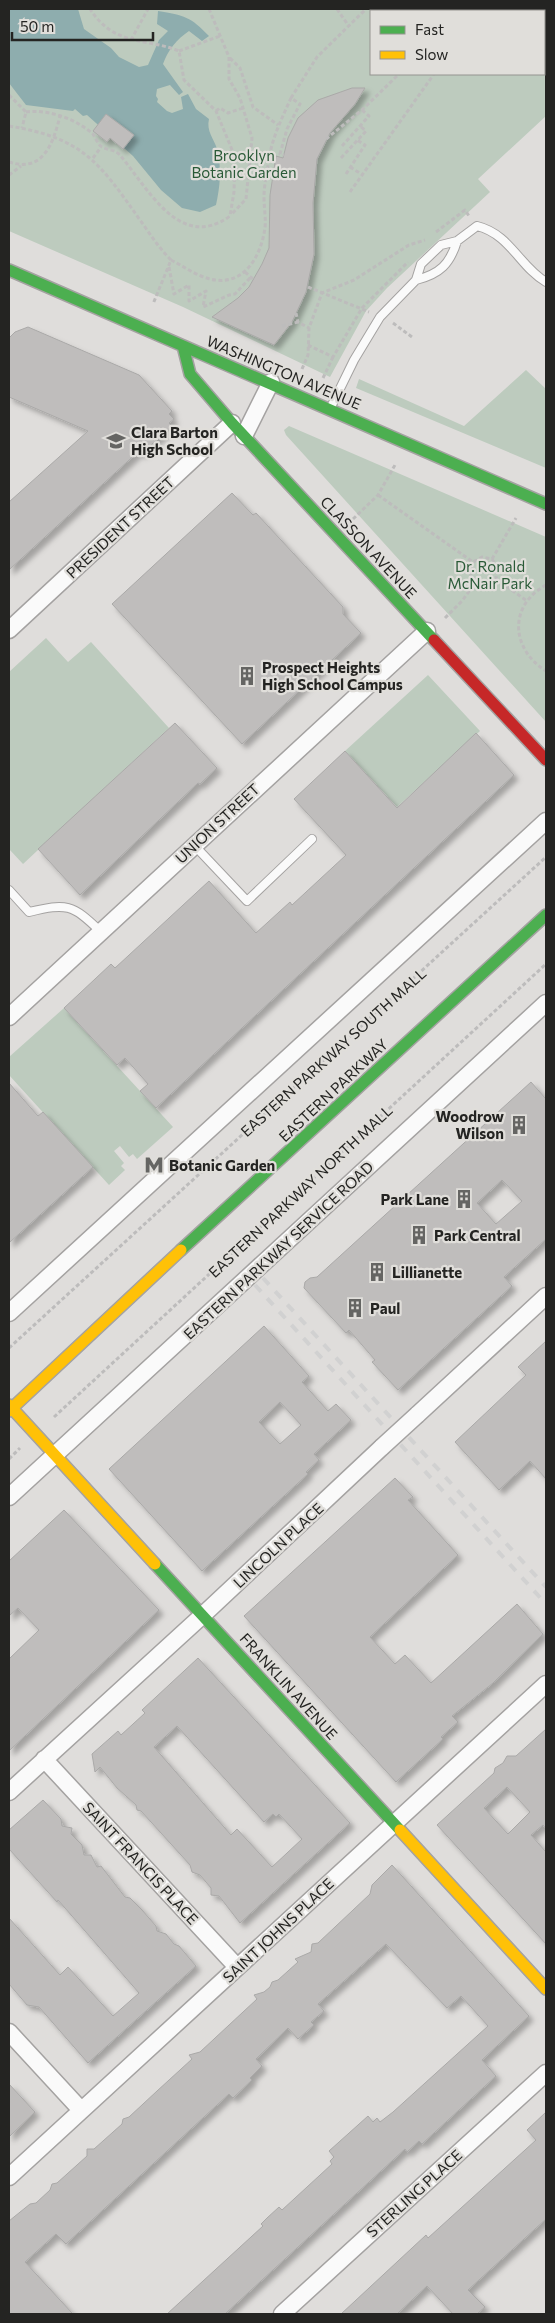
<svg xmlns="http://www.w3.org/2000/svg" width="555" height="2323" viewBox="0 0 555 2323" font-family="Commissioner,sans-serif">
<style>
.green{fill:#bdcbbe;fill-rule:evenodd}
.water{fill:#8eadae}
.building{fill:#bfbdbc;stroke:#aaa9a8;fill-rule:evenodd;filter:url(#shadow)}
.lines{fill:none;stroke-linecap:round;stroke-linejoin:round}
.lane-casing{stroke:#a4a2a1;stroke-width:10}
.street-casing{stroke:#a4a2a1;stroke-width:19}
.fast-casing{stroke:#a4a2a1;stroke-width:14}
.slow-casing{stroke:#a4a2a1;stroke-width:14}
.jam-casing{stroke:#a4a2a1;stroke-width:14}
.path{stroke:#bdbcbc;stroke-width:3;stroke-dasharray:4 2.5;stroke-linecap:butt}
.lane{stroke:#fafafa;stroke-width:8}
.street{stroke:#fafafa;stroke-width:16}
.fast{stroke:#4caf50;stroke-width:11}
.slow{stroke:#ffc107;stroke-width:11}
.jam{stroke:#c62828;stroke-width:11}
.rail{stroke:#d1d1d1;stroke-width:4;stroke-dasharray:9 9;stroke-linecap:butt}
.street-bridge-casing{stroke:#a4a2a1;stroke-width:19;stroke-linecap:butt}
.street-bridge{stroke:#fafafa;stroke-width:16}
.labels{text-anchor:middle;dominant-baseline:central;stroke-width:4.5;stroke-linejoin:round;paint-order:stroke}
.park-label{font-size:15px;fill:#295a37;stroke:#e0deda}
.street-label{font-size:15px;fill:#242422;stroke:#e0deda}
.poi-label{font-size:15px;font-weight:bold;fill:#242422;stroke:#e0deda;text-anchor:start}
</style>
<defs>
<filter id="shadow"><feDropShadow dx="4.5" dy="4.5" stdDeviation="2.5" flood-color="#0004"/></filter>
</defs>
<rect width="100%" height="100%" fill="#dfdddb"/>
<!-- green -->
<path class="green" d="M9,9h537v107l-68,63 12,13 -103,96 -21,23 -36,66 -147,-70 -174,-76zM371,11h173v63h-173z
M526,370l20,19v79l-190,-80 3,-9 105,47z
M289,426l257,111v185l-260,-287 -2,-5z
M46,638l22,24 23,-20 78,86 -146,136 -14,-15v-177z
M428,675l52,56 -83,76 -52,-56z
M64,1008l109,119 -36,32 -4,-5 -4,3 -9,-11 -6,5 10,12 -3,3 4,4 -16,15 -100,-110v-18z"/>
<!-- water -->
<path class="water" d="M9,9h69l6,20 27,19 8,9 20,10 9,-2 11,-25 9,-9 -11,-7 1,-13c26,4 33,6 51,25l-7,5 -13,-10c-12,8 -21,19 -26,33l20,28 -4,3 -9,-10 -13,4 -1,7 2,3 -1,3 10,9 5,2 11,-4 -2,-12 7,-3 8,15 13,10c-3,12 5,20 8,30 5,19 3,38 -1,56l-16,7 -18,-4 -21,-18 -28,-34 -46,-41 -4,1 -8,-7 -2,2 -47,-6 -17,-22z"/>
<!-- building -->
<path class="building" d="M352,88h13l-10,16 -25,29 -13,26 -4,44 1,51 -8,38 -14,30 -18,23 -62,-28 26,-19 11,-11 13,-23 7,-16 1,-53 6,-39 7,2 5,-20 10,-20 20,-18z
M106,114l28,21 -11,14 -13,-11 -3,4 -14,-11z
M28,327l111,48 33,36 -3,3 5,5 -5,4 3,3 -31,28 -2,-3 -130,119v-68l79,-71 -79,-34v-59l6,-6z
M232,493l21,22 3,-2 87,94v7l18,19 -119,111 -130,-140z
M175,723l42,45 -17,16 -2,-1 -118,112 -42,-46z
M476,733l38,42 -358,333 -16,-17 8,-7 -23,-26 -8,7 -53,-57 47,-44 4,4 94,-87 47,52 34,-31 2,3 54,-50 -52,-56 51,-48 52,57z
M531,1082l15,17v140l-42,38 8,9 -114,104 -26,-28 3,-2 -26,-30 -3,3 -42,-45 1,-6 5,-4 7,-1zM502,1180l20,21 -26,23 -19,-21z
M9,1083l29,33 5,-4 50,55 -84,76z
M264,1326l45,50 -7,6 26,29 8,-7 15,16 -37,34 5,6 -13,12 2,2 -106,97 -93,-102zM280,1402l21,23 -21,19 -21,-22z
M546,1341v138l-16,-18 -31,29 -44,-48 71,-67 -8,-8z
M395,1478l18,19 -5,3 50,55 -88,82 25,27 10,-9 26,28 86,-79 26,30 -50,49 -41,33 6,6 -17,15 2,2 -47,43 -152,-166z
M64,1510l95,100 -150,141v-92l30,-29 -21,-22 -9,8v-55z
M198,1658l152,165 -110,100 -21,-27 -8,-1v-7l-11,-13 -8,-3 -2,-7 -49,-54 -4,-1 -1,-5 -19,-17 -17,-21 -5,5 -3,-18 26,-23 3,4 24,-22 -3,-3zM177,1726l87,96 9,-8 3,3 3,-3 23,25 -30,28 -35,-38 -6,6 -77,-88z
M546,1729v100l-3,-4 -12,10 15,17v92l-109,-119 57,-52 1,-5 8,-5 4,-7h9zM507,1787l23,25 -22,22 -24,-26z
M43,1800l18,19 1,7 10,2 -1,6 11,11 2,10h7l6,12 4,-1 24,31 5,1 12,12 14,16 1,5 9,3 8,10 5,2 17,20 -108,97 -49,-56 -12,-2 -18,-21v-66l51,57 8,-8 45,49 26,-23 -81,-93 -1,2 -48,-53v-19z
M392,1865l137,151 -47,44 14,16 -74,68 -3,-3 -12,11 -2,-3 -180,165h-58l96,-88 -2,-2 6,-6 12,-11 3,3 50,-46 -2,-3 4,-4 -5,-6 39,-35 5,6 4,-4 3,4 13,-10 95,-86 -27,-30 -14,12 -61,-64 -68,60 6,7 -13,11 3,3 -16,14 -10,-11 -32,31 6,7 -12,12 2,2 -19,18 -4,-4 -163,150 -10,-10 -31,28 48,52h-64v-93l21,-17 6,-1 14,-13 2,-6 5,-1 30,-27v-7h7l28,-25 1,-5 6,-2 28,-26 35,-32 -3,-4 11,-3 57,-53 -3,-4 10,-3 6,-5 2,-5 6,-2 20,-18 -3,-3 16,-7 1,-8 6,-1 52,-49 2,-9z
M9,2084l26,28 -26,25z
M546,2112v107l-78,71 17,17 -8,7h-24l-26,-28 -30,28h-56l85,-79 2,3 108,-98 -9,-10z"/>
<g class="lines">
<!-- lane casing -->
<g class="lane-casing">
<path id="lane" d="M416,280c24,-6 34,-16 41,-39
M331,407l23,-47 26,-43 36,-37 5,-16 20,-19 16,-4 20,-15c33,8 43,41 69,56
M194,845l53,56 65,-62
M9,890l20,22c38,-9 43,-8 71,19"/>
</g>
<!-- street casing -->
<g class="street-casing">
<path id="street" d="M244,436l27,-54
M9,630l223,-207
M9,1017l418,-386
M9,1313l537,-492
M417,1415l129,-119
M9,1497l537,-494
M44,1759l193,208
M9,1792l195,-178 178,-167
M9,2032l72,78
M9,2177l537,-493
M282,2314l264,-241"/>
</g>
<!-- fast casing -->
<g class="fast-casing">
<path id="fast" d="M9,270l537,234
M183,346l7,28 42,49 202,217
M181,1250l365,-335
M155,1564l245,266"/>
</g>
<!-- slow casing -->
<g class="slow-casing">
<path id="slow" d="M9,1405l146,159
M9,1411l172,-161
M400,1830l146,159"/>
</g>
<!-- jam casing -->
<g class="jam-casing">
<path id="jam" d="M434,640l112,120"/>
</g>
<!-- path -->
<path class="path" d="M209,9l20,48v22l11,19 12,40 -6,61 -15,16
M337,9l11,16
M462,11l2,-2
M477,11l1,-2
M131,40l17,-31
M179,51l41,-15
M230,58l10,10 13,39 25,18
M9,95l17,17 -4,16
M291,98l26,-41 49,-48
M216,111l4,-3 8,5 15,-5
M26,112c23,-3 50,7 67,22 3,4 5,11 9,13 5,3 11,2 17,7 28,32 60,99 111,62l4,-24 1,-35 -19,-46 -32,-31 -5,-29c-35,-14 -64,-4 -89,-42
M9,126c74,12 90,36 131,94 10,14 19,28 31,40l-18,44
M326,139l36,-29 37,-36
M342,146l27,-30 -7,-6
M93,158l8,-11
M341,158l25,-27 -6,-5
M9,162c34,11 44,-18 51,-46
M350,167l13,8
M346,174l19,-29 -8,-5
M9,175l12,-9
M350,192l84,-118
M436,232l29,-22 4,6
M171,260c10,5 20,12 30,16 38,16 59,-14 64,-48 1,-10 -1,-20 -1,-31 0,-12 3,-25 5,-38 3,-21 13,-41 22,-61l9,6 -13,25 -7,25 4,1
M169,267l5,27 15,-9v16l17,-10 -3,16 26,-12 6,-1 16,-17
M245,272l8,7
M308,287l61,25
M296,313l2,9 11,6
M393,323l19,14
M282,326l16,-4
M308,345l25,12 29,-49 46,-46
M302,369l6,-14 1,-27 13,-35 32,-13 55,-35 16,-5
M323,378l10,-21
M378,495l95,67 9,-5 10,2 6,9 -2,11 -9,5 -11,-2 -6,-9 3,-11
M353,519l25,-24 17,-30
M492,559l24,-41
M496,579l31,22
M546,585c-38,21 -35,64 0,86
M445,618l17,-17 14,-19
M9,1348l537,-491
M54,1417l492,-453
M9,1459l11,-11"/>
<!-- lane -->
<use href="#lane" class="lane"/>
<!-- street -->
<use href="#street" class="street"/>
<!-- fast -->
<use href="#fast" class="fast"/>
<!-- slow -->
<use href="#slow" class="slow"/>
<!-- jam -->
<use href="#jam" class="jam"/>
<!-- rail -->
<path class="rail" d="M263,1278l283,309
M255,1285l291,319"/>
<!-- street-bridge casing -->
<g class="street-bridge-casing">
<path id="street-bridge" d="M382,1447l35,-32"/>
</g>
<!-- street-bridge -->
<use href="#street-bridge" class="street-bridge"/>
</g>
<!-- icons -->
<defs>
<g id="school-bare" transform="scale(1.5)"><path d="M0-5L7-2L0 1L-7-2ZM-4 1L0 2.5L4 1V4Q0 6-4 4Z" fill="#656563" stroke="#e0deda" stroke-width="2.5" paint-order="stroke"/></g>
<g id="building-bare" transform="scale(1.5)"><path d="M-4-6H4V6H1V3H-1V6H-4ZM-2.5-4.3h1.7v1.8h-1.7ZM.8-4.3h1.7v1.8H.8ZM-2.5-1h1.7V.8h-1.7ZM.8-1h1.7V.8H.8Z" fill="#656563" stroke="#e0deda" stroke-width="2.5" paint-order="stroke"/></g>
<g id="metro-bare" transform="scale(1.5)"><path d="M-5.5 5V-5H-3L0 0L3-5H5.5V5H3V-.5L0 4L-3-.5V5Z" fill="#656563" stroke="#e0deda" stroke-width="2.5" paint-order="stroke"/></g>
</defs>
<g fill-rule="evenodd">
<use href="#school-bare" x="116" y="441"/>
<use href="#building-bare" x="247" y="676"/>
<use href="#building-bare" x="519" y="1125"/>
<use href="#metro-bare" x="154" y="1165"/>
<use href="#building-bare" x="464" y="1199"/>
<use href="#building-bare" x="419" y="1235"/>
<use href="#building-bare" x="377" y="1272"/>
<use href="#building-bare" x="355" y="1308"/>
</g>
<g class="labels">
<!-- park labels -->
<g class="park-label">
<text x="244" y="155">Brooklyn<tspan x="244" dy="17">Botanic Garden</tspan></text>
<text x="490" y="566">Dr. Ronald<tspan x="490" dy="17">McNair Park</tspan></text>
</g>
<!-- street labels -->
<g class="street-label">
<text transform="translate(284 372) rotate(23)">WASHINGTON AVENUE</text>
<text transform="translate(120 527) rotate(-43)">PRESIDENT STREET</text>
<text transform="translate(369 547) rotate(47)">CLASSON AVENUE</text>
<text transform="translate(217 823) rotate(-43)">UNION STREET</text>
<text transform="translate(333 1052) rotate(-42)">EASTERN PARKWAY SOUTH MALL</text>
<text transform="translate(333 1090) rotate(-43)">EASTERN PARKWAY</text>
<text transform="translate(300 1191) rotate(-43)">EASTERN PARKWAY NORTH MALL</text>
<text transform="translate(278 1250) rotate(-43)">EASTERN PARKWAY SERVICE ROAD</text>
<text transform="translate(278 1545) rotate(-43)">LINCOLN PLACE</text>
<text transform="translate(289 1686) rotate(48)">FRANKLIN AVENUE</text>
<text transform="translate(141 1863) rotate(47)">SAINT FRANCIS PLACE</text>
<text transform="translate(278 1930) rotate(-43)">SAINT JOHNS PLACE</text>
<text transform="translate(414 2193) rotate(-42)">STERLING PLACE</text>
</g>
<!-- poi labels -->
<g class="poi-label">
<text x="131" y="432">Clara Barton<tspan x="131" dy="17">High School</tspan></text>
<text x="262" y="667">Prospect Heights<tspan x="262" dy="17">High School Campus</tspan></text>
<text x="504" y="1116" text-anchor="end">Woodrow<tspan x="504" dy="17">Wilson</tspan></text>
<text x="169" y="1165">Botanic Garden</text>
<text x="449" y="1199" text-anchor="end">Park Lane</text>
<text x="434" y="1235">Park Central</text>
<text x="392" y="1272">Lillianette</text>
<text x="370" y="1308">Paul</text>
</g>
</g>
<!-- border -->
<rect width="555" height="2323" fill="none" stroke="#242422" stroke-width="20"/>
<!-- legend -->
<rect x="370" y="10" width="175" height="65" fill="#e0deda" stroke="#959490"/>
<rect x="380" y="26" width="25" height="8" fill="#4caf50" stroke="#959490"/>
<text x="415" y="35" font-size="15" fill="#242422">Fast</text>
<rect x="380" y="51" width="25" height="8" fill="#ffc107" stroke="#959490"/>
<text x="415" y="60" font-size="15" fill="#242422">Slow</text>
<!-- scale -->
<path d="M12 32v8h141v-8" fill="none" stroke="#242422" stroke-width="2.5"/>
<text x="20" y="32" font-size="15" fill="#242422" stroke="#e0deda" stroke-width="4" paint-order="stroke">50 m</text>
</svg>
